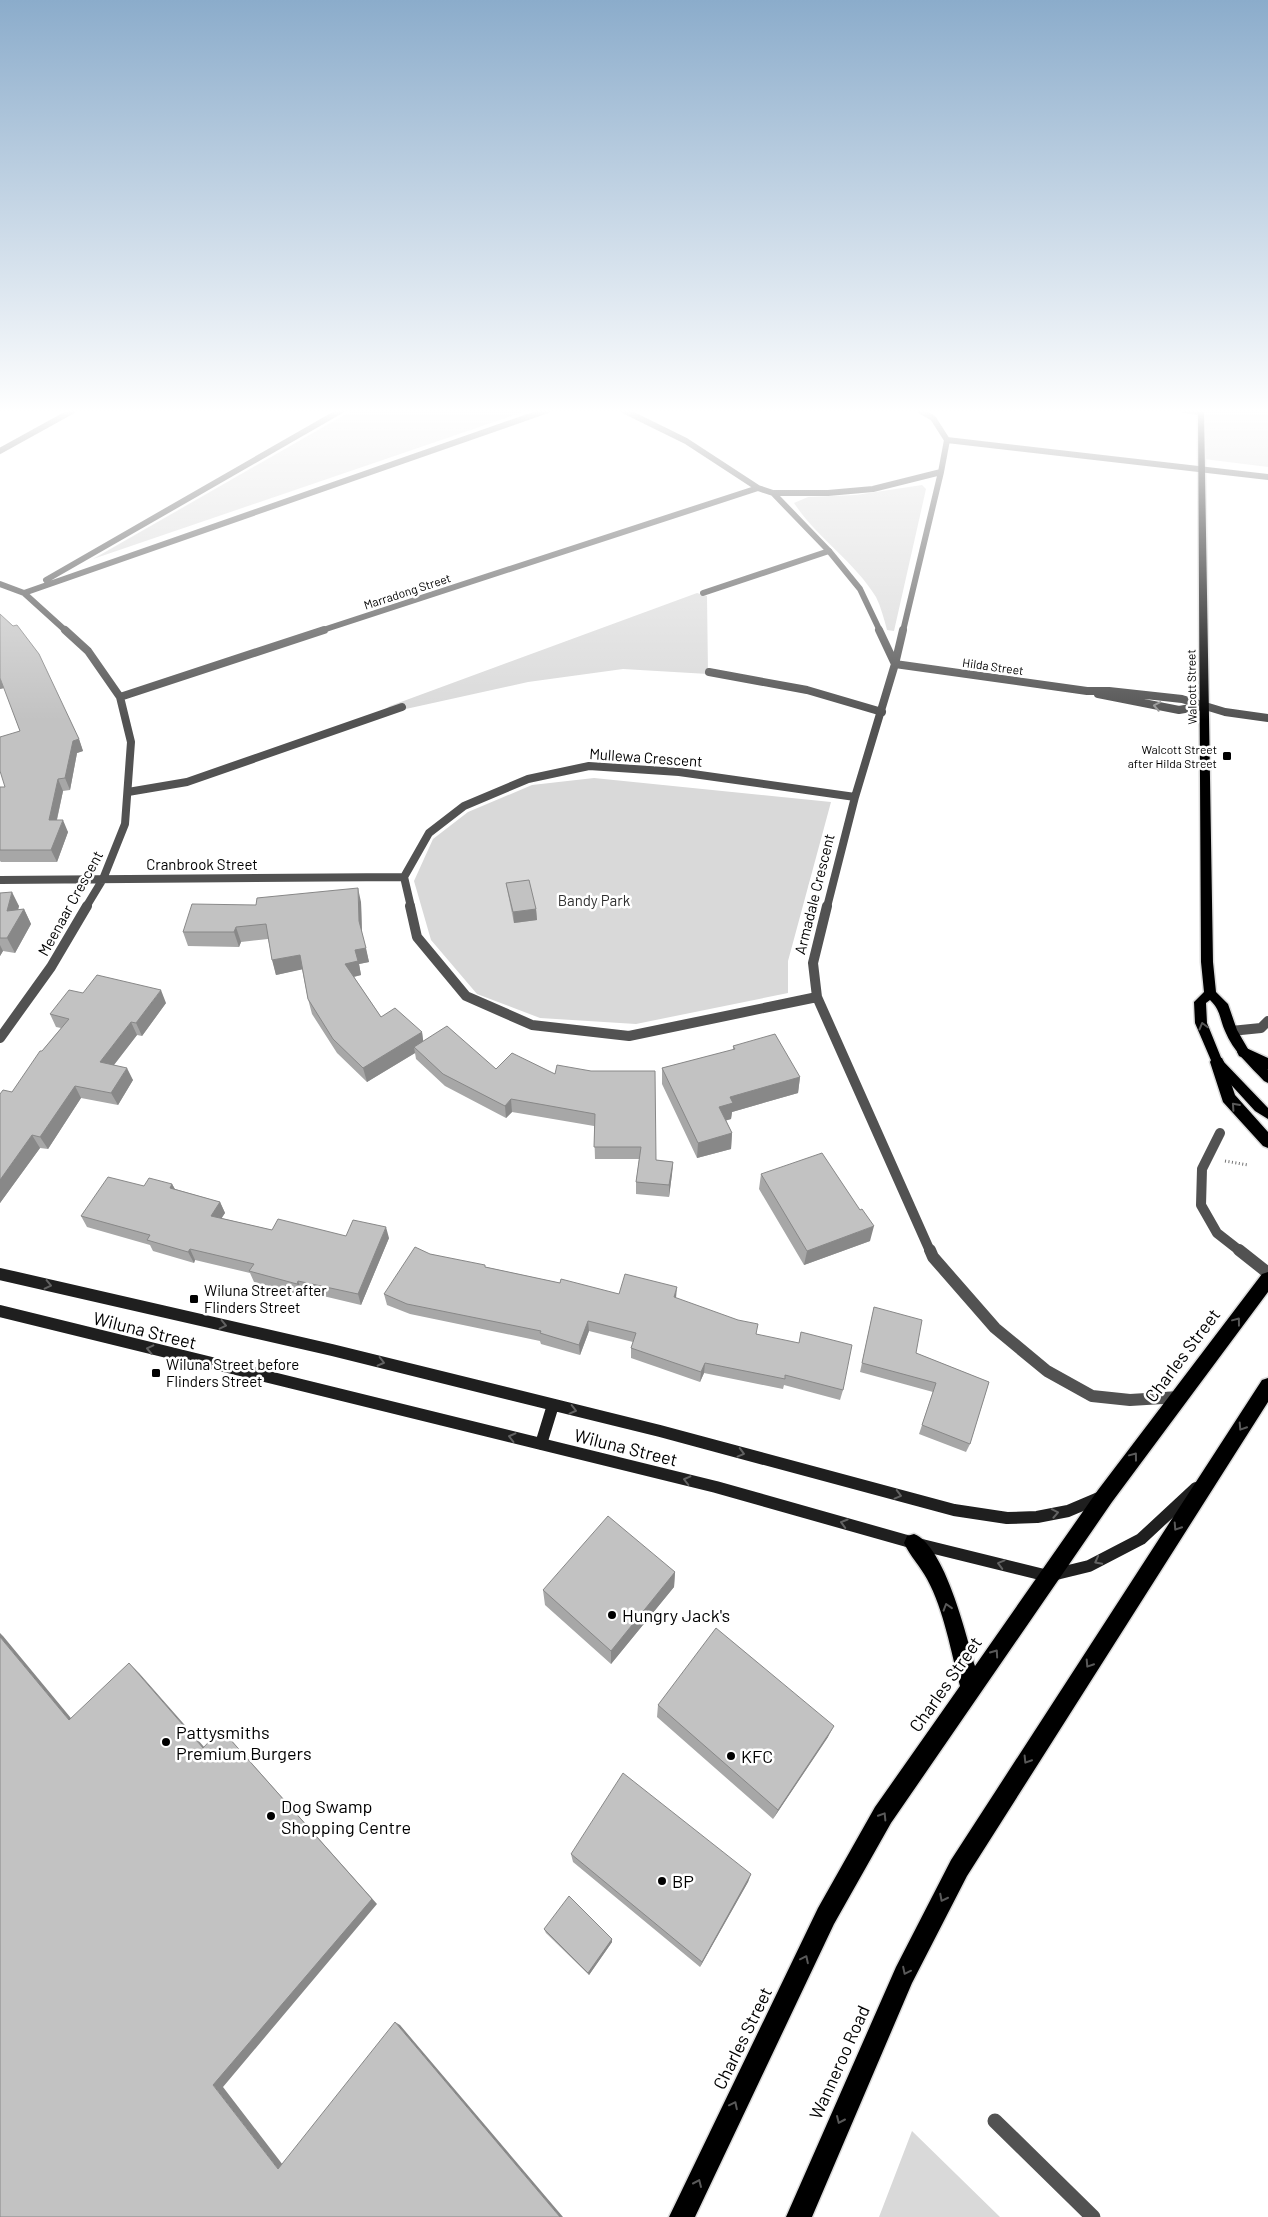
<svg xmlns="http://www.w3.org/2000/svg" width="1268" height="2217" viewBox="0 0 1268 2217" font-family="Barlow,sans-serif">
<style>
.green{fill:#d9d9d9}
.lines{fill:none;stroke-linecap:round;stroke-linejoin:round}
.primary-casing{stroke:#dbdbdb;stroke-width:3}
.highway-casing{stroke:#dbdbdb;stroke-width:3}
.path{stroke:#747474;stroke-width:3;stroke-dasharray:1 2.5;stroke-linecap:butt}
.lane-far2{stroke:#525252;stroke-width:6}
.lane-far1{stroke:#525252;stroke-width:8}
.lane{stroke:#525252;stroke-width:10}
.street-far4{stroke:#525252;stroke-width:6}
.street-far3{stroke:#525252;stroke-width:8}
.street-far2{stroke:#525252;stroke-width:10}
.street-far1{stroke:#525252;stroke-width:12}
.street{stroke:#525252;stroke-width:15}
.secondary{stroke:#1f1f1f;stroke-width:12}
.primary{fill:#000;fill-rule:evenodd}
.highway{fill:#000;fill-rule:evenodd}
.wall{fill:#a7a7a7}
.shaded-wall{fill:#888}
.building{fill:#c2c2c2;stroke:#888}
.oneway{stroke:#979797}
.oneway2{stroke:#595959}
.oneway3{stroke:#626262}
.poi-dot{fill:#000;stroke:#fff;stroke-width:2}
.labels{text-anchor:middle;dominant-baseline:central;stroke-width:5;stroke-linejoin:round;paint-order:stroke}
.far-street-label{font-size:12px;fill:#000;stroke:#fff}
.far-poi-label{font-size:12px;fill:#000;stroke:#fff;text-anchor:end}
.street-label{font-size:15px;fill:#000;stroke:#fff}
.park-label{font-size:15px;fill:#303030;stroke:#fff}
.poi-label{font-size:15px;fill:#000;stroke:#fff;text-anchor:start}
.near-street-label{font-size:18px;fill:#000;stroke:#fff}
.near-poi-label{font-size:18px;fill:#000;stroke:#fff;text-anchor:start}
</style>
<rect width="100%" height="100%" fill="#fff"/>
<!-- green -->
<path class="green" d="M353,410h176l-436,149z
M1203,410h65v57l-64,-8z
M922,485l4,4 -32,142 -7,-1c-3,-11 -6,-23 -11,-33 -22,-36 -59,-59 -82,-94l14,-6 48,-2z
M697,593l10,3 1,78 -85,-5 -95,13 -154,34 16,-10z
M594,778l237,24 -43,159v32l-152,31 -96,-6 -63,-24 -46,-54 -17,-59 19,-42 35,-27 64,-27z
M912,2131l88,86h-121z"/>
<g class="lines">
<!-- primary casing -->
<g class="primary-casing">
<path id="primary" d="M1198,410h6l9,552 3,30 12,12 9,26 11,19 20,21v13l-4,-2c-14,-15 -31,-30 -39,-50 -6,-14 -4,-20 -15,-31l-4,3 1,20 15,37 46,48v11l-13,-8 -42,-46 -18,-42 -1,-21 10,-10 -3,-30z"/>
</g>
<!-- highway casing -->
<g class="highway-casing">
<path id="highway" d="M1244,1047l24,11v12l-29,-14 -2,-4 2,-4z
M1217,1057l5,1 2,4 11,33 33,37v16l-5,-2 -40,-44 -13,-40 2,-4z
M1268,1272v20l-156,210 -221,321 -57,101 -139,293h-26l149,-309 57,-101 85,-121c-9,-34 -16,-76 -33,-107 -7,-13 -17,-23 -23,-36l3,-7 7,-2c31,12 52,101 61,132l123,-176 164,-216z
M1268,1378v24l-301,474 -55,107 -100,234h-26l110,-250 55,-107 311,-480z"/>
</g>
<!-- path -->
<path class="path" d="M1225,1161l23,4"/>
<!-- lane-far2 -->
<path class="lane-far2" d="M1184,410l17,2
M703,593l126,-42"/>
<!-- lane-far1 -->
<path class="lane-far1" d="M709,672l98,18 75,22
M128,792l59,-10 215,-75"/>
<!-- lane -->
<path class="lane" d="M1231,1031l30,-3 7,-7"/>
<!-- street-far4 -->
<path class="street-far4" d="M623,410l63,31 72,47 15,5 56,58 31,38 20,42
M947,440l321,37
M0,451l74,-41
M773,493h55l45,-4 68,-17 6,-32 -14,-22 -14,-8
M46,580l296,-170
M0,584l24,9 42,38
M24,593l524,-183
M320,631l438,-143
M903,631l38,-159"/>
<!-- street-far3 -->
<path class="street-far3" d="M65,630l23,21 32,46 11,45 -6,82 -22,55 -17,28
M879,630l16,34
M895,664l192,27h22l73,8 43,13 43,6
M1098,694l81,16 23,-4
M120,697l204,-67
M0,880l404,-3
M411,907l-7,-30 25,-44 35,-27 64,-27 61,-13 90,6 176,25
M827,907l28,-110 40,-133 8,-34"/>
<!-- street-far2 -->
<path class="street-far2" d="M410,906l7,31 49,59 66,29 97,11 188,-39
M827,906l-14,57 4,34 113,254
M0,1038l51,-71 36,-61
M1220,1133l-18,36 -1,36 16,28 23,18"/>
<!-- street-far1 -->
<path class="street-far1" d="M930,1250l3,7 62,71 52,43 45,25 38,4 49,-3
M1239,1250l29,23"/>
<!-- street -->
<path class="street" d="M995,2121l98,96"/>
<!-- secondary -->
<path class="secondary" d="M0,1274l332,76 328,81 294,79 53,8 30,-1 31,-6 33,-14
M0,1311l716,176 198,56 134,33 41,-10 52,-27 55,-51
M541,1444l12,-39"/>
<!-- primary -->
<use href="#primary" class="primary"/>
<!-- highway -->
<use href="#highway" class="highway"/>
</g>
<!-- wall -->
<path class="wall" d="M0,614l79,125 4,12 -6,2 -7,37 -7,1 -6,29 11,12 -11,30h-56l-1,-1v-74h5l15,-56 -16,-43 -4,1z
M506,883l30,26 1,11 -23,3 -6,-29z
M0,893l19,13 -1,4 6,-1 7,15 -16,29 -12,-2 -3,5z
M361,902l1,32 7,28 -10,2 2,11 -7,2 27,40 41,15 1,9 73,28 59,5 101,86 17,2 -1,12 -3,23 -33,-3v-12l3,-23h-44l-1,-33 -82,-14 -6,6 -61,-32 -29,-27 -1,-6 -48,29 -30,-29 -25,-39 -4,-15 -6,-30 -26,6 -8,-36 -27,3 -2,5 -51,-1 -5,-14 73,-27z
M83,993l83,10 -24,33 -5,-1 -23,30 19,15 -15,25 -37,-7 -33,51 -8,-1 -40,55v-109l12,-2 30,-41 19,-23 -5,-1 -6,-13z
M733,1046l67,31 -2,16 -66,19 -1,7 -5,1 6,13 -1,16 -34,9 -35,-74v-16l71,-18z
M761,1174l109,67 -66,24 -45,-76z
M172,1184l3,5 45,13 5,11 -4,5 51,12 74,6 43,2 -28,67 -59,-14 -1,4 -47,-13 -4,-9 -55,-13 -1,3 -41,-12 -3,-6 -63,-18 -6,-11 63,-30z
M430,1254l56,13 74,16 59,11 57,4 80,36 87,56 -3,10 -56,-15 -1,4 -79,-16 -4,9 -69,-24v-10l2,-6 -44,-11 -9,24 -39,-11 -1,-3 -130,-27 -23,-9 -3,-11z
M874,1307l42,46 73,29 -19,62 -4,8 -47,-18 14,-42 -73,-20z
M675,1572l-1,15 -63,77 -66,-59 -2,-15z
M658,1705l170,32 -55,82 -116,-102z
M571,1854l180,20 -3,8 -48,85 -127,-105z
M544,1929l68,10v3l-23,33 -43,-42z"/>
<!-- shaded-wall -->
<path class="shaded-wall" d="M0,678l4,10 -4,1z
M79,739l4,12 -6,2 -7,37 -5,-12 8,-37z
M58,779l5,12 -9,41 -5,-12z
M63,820l5,12 -11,30 -6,-12z
M358,888l3,14 1,33 -3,-14z
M12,892l7,14 -5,19 -7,-14z
M24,909l7,15 -16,29 -8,-15z
M536,909l1,11 -23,3 -1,-11z
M236,927l5,15 -2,5 -5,-15z
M0,945l3,6 -3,5z
M366,948l3,14 -10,2 2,11 -13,3 -3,-14 10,-14z
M300,955l4,14 -28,6 -4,-15z
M161,990l5,13 -24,33 -6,-13z
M131,1022l6,13 -31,40 -6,-13z
M422,1032l2,15h-10l1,6 -48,29 -4,-14z
M127,1068l6,12 -15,25 -7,-12z
M800,1077l-2,16 -66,19 -1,7 -13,4 1,-16 11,-10z
M75,1086l6,12 -33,51 -8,-12z
M511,1099l1,13 -6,6 -1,-12z
M732,1133l-1,16 -34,9 1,-15z
M32,1135l8,13 -40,55v-23z
M673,1162l-1,12 -3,23v-12z
M172,1184l6,11 -8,-7z
M220,1202l5,11 -9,14 -5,-11z
M874,1226l-4,15 -66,24 3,-14z
M386,1227l3,11 -28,67 -3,-11z
M190,1249l5,11 -1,3 -6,-11z
M298,1281l4,10 -1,4 -4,-11z
M677,1287l-1,11 -2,-1z
M588,1321l1,10 -9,24 -1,-10z
M705,1363l-1,10 -4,9 1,-10z
M675,1572l-1,15 -63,77v-13z
M0,1633l3,3 77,93 -11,-9 -69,-83z
M129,1663l10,10 73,83 -9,-8z
M834,1726l-6,11 -55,82 5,-9z
M221,1729l156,175 -154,183 63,82h-8l-65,-84z
M751,1874l-3,8 -48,85 2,-5z
M612,1939v3l-23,33 -1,-2z
M395,2022l5,3 163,192h-3z"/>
<!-- building -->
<path class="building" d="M0,614l13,12 4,-1 22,29 40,85 -6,2 -8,37 -7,1 -9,41h14l-12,30h-51v-63h5l-5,-16v-34l20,-6 -20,-53z
M529,880l7,29 -23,3 -7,-29z
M358,888l1,33 7,27 -11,2 3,11 -13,3 36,53 14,-9 27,24 -59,36 -30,-29 -25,-40 -8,-44 -28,5 -6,-36 -30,3 -2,5h-51l9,-28 64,1 1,-7z
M12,892l-5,19 17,-2 -17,29h-7v-45z
M97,975l64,15 -25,33 -5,-1 -31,40 27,6 -16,25 -36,-7 -35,51 -8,-2 -32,45v-86l3,-4 9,2 28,-41h2l27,-32 -19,-5 19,-24 14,3z
M447,1026l49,43 16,-16 43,21 2,-9 34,6h64l1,89 17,2 -4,23 -33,-3 5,-35h-47l1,-33 -84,-15 -6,7 -62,-32 -29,-27z
M775,1034l25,43 -70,20 3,6 -14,4 13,26 -34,10 -36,-75 73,-19 -2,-3z
M822,1153l38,57 2,-1 12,17 -67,25 -46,-77z
M108,1177l36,9 5,-8 23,6 -2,4 50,14 -9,14 61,14 6,-11 68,17 7,-16 33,7 -28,67 -60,-13 -1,3 -48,-13 5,-7 -64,-15 -2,3 -41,-12 3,-5 -69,-19z
M415,1247l15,7 55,11v2l75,16 1,-4 58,15 6,-20 52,13 -3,10 64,23 20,4 -2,10 43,9 2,-11 51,13 -9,45 -58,-15v4l-80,-16 -4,9 -70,-24 5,-15 -48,-12 -9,24 -39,-12 1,-2 -134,-27 -23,-10z
M874,1307l48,13 -6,33 73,29 -19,62 -48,-19 14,-42 -74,-20z
M608,1516l67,56 -64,79 -68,-61z
M716,1628l118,98 -56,84 -120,-105z
M0,1637l69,83 60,-57 74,85 18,-19 151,170 -159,186 65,84 117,-147 165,195h-560z
M623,1773l128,101 -49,88 -131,-108z
M569,1896l43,43 -24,34 -44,-44z"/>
<!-- one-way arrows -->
<defs><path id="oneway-chevron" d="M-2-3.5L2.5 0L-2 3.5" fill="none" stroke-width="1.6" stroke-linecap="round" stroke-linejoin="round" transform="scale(1.25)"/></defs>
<use class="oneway" href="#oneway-chevron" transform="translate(1157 706) rotate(-170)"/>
<g class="oneway2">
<use href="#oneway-chevron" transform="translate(1203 1026) rotate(-105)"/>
<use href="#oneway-chevron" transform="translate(1235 1106) rotate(-132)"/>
<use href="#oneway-chevron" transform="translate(1237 1321) rotate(-53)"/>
<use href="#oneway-chevron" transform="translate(1242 1427) rotate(123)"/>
<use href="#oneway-chevron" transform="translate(1134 1456) rotate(-53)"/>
<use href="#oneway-chevron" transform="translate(1177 1527) rotate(123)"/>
<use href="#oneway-chevron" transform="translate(947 1607) rotate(-107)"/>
<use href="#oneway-chevron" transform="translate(995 1653) rotate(-55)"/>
<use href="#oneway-chevron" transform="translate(1089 1664) rotate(123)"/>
<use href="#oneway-chevron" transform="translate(1027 1760) rotate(122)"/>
<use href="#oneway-chevron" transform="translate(883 1816) rotate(-58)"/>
<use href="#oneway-chevron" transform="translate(943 1898) rotate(117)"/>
<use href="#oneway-chevron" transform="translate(805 1959) rotate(-64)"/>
<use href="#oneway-chevron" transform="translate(906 1971) rotate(116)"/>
<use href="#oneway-chevron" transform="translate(734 2105) rotate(-64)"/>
<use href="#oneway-chevron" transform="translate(840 2120) rotate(114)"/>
<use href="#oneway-chevron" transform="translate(698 2183) rotate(-66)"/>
</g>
<g class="oneway3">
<use href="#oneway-chevron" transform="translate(48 1285) rotate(13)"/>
<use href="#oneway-chevron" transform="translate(223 1325) rotate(13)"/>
<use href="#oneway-chevron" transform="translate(150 1349) rotate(-167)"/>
<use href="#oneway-chevron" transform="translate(381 1362) rotate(14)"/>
<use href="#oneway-chevron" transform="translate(573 1410) rotate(14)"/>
<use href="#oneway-chevron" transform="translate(512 1437) rotate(-166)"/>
<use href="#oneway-chevron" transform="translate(741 1453) rotate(15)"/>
<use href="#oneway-chevron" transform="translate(687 1480) rotate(-166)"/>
<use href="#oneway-chevron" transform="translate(898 1495) rotate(15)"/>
<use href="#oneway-chevron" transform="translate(1055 1513) rotate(-11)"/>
<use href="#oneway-chevron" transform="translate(844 1523) rotate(-164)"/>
<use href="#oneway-chevron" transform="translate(1098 1561) rotate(152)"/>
<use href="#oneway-chevron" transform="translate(1001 1564) rotate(-165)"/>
</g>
<!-- sky -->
<linearGradient id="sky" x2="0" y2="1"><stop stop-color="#8baccb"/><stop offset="0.57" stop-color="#fff"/><stop offset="1" stop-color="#fff" stop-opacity="0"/></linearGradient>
<rect width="1268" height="721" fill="url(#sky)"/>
<!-- markers -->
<g class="poi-dot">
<rect x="1222" y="751" width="10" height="10" rx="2.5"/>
<rect x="189" y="1294" width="10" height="10" rx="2.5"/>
<rect x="151" y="1368" width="10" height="10" rx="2.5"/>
<circle cx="612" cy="1615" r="5"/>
<circle cx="166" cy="1742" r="5"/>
<circle cx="731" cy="1756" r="5"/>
<circle cx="271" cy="1816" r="5"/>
<circle cx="662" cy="1881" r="5"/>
</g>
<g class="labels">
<!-- far-street labels -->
<g class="far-street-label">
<text transform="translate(407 591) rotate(-18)">Marradong Street</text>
<text transform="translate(993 666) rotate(8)">Hilda Street</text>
<text transform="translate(1191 687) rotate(-91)">Walcott Street</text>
</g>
<!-- far-poi labels -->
<g class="far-poi-label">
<text x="1217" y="749">Walcott Street<tspan x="1217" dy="14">after Hilda Street</tspan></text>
</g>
<!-- street labels -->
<g class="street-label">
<text transform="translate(646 757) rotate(4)">Mullewa Crescent</text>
<text x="202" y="864">Cranbrook Street</text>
<text transform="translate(814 894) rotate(-76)">Armadale Crescent</text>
<text transform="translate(70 903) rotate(-61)">Meenaar Crescent</text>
</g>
<!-- park labels -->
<g class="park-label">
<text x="594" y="900">Bandy Park</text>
</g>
<!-- poi labels -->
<g class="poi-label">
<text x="204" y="1290">Wiluna Street after<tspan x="204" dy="17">Flinders Street</tspan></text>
<text x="166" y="1364">Wiluna Street before<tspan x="166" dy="17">Flinders Street</tspan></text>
</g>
<!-- near-street labels -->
<g class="near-street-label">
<text transform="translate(145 1330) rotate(14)">Wiluna Street</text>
<text transform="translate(1182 1355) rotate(-53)">Charles Street</text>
<text transform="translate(626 1447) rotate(14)">Wiluna Street</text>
<text transform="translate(945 1684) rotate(-55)">Charles Street</text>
<text transform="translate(742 2038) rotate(-64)">Charles Street</text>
<text transform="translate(839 2062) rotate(-66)">Wanneroo Road</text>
</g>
<!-- near-poi labels -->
<g class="near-poi-label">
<text x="622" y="1615">Hungry Jack's</text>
<text x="176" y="1732">Pattysmiths<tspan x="176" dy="21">Premium Burgers</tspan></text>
<text x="741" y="1756">KFC</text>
<text x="281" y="1806">Dog Swamp<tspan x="281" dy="21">Shopping Centre</tspan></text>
<text x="672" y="1881">BP</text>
</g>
</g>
</svg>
